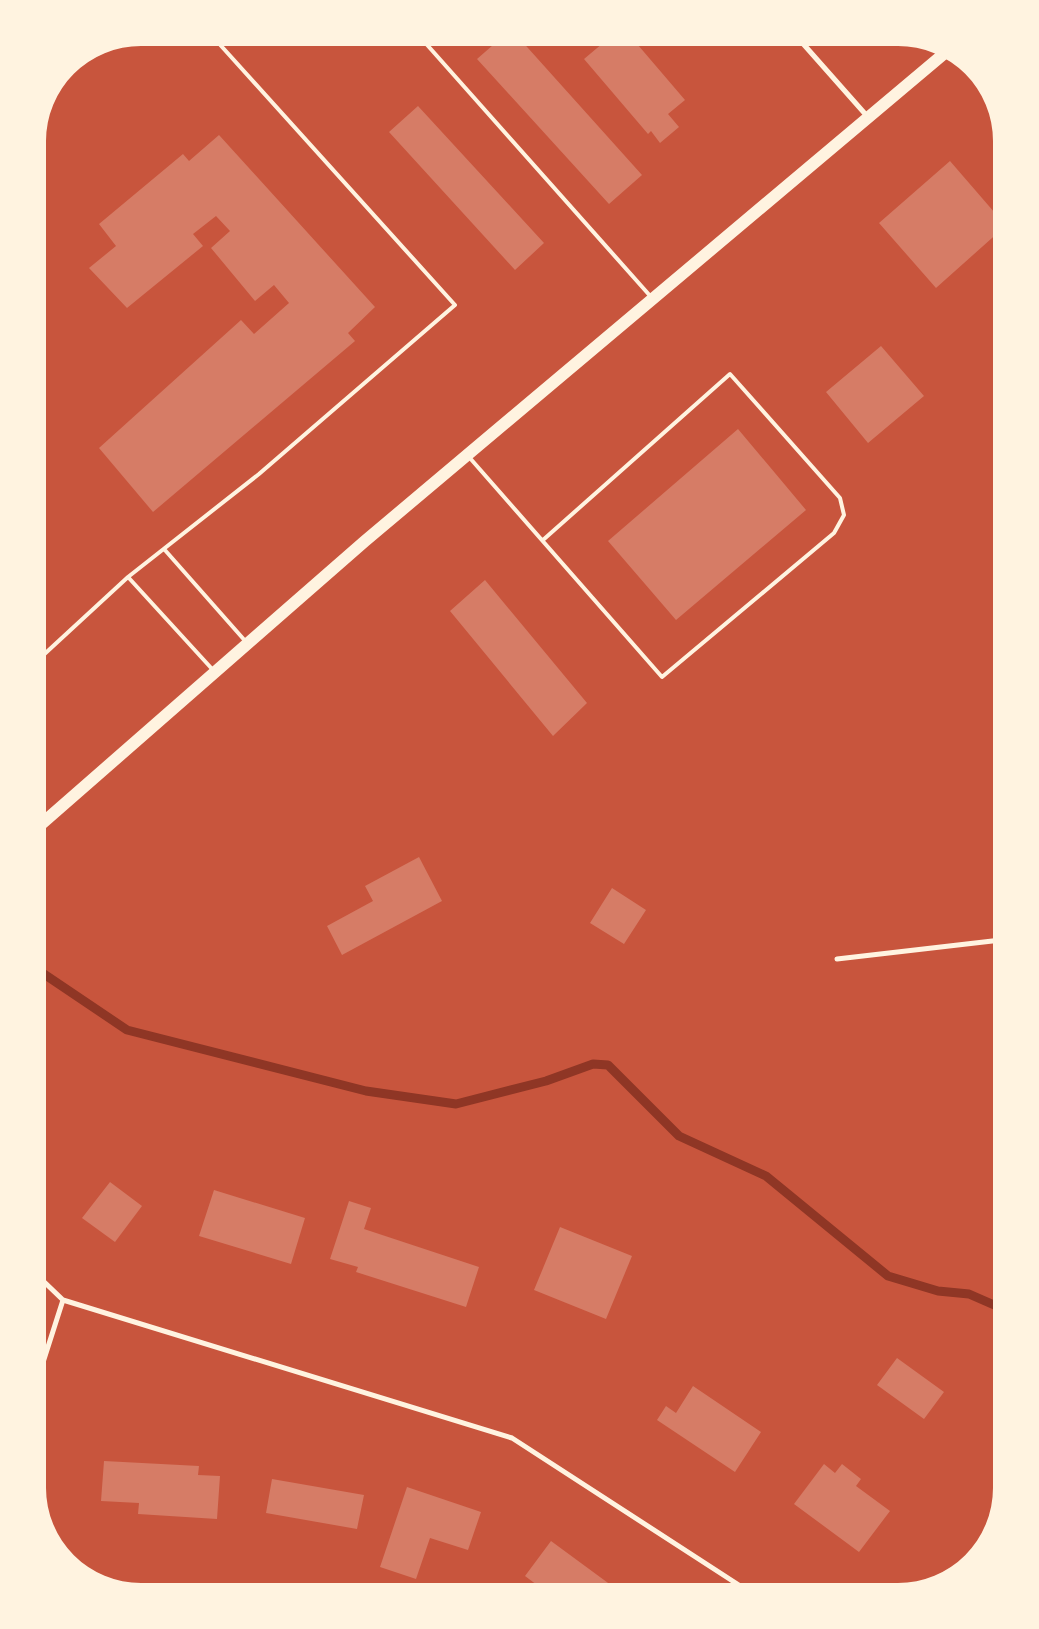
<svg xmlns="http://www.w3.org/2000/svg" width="1039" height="1629" viewBox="0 0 1039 1629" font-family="Barlow,sans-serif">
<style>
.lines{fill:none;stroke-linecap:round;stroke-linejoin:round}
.stream{stroke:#8f3625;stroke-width:9}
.building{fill:#d67c66}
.service{stroke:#fff3e0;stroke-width:4}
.minor{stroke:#fff3e0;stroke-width:5}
.primary{stroke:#fff3e0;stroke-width:12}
</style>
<rect width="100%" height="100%" fill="#c8553d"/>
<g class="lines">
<!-- stream -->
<path class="stream" d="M38,970l89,60 239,61 90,13 90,-23 47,-17 15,1 71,71 87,40 122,100 50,15 31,3 32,14"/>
</g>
<!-- building -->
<path class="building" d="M501,38h18l123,137 -33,29 -132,-145z
M609,38h23l53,62 -17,14 11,13 -19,16 -9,-12 -3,3 -64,-75z
M418,106l126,137 -29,27 -126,-138z
M219,135l156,172 -27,26 7,8 -202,171 -54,-64 142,-128 13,14 35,-31 -15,-18 -19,16 -44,-53 19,-17 -14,-15 -23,18 10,12 -76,62 -38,-40 27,-22 -17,-22 84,-70 6,7z
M950,161l51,59v10l-65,58 -57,-65z
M881,346l43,50 -56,47 -42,-51z
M738,429l68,81 -130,110 -68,-79z
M485,580l102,123 -34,33 -103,-125z
M419,857l23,44 -100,54 -15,-29 46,-25 -8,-15z
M612,888l34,22 -22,34 -34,-21z
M110,1182l32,24 -27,36 -33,-24z
M214,1190l91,28 -14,46 -92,-28z
M349,1201l22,7 -7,21 115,38 -13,40 -110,-35 2,-5 -28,-8z
M560,1227l72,29 -26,63 -72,-29z
M897,1358l47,34 -20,27 -47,-34z
M693,1386l68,46 -26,40 -78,-52 9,-14 10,7z
M104,1461l95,5 -1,9 22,1 -3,43 -79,-5 1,-11 -38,-2z
M824,1464l11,9 7,-9 19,15 -5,7 34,25 -31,41 -65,-48z
M272,1479l92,16 -7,34 -91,-16z
M407,1487l74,25 -13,38 -38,-12 -14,41 -36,-12z
M551,1541l68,50h-74l-20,-15z"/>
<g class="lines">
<!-- service -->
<path class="service" d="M421,38l231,260
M469,457l193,220 172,-144 10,-18 -4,-17 -110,-124 -187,166
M164,549l83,94
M128,577l131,-103 196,-169 -241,-267
M38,660l90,-83 85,93"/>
<!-- minor -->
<path class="minor" d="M798,38l69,78
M837,959l164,-19
M38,1276l25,24 449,138 236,153
M38,1378l25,-78"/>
<!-- primary -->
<path class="primary" d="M38,827l327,-286 581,-489"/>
</g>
<!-- crop -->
<path d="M0 0H1039V1629H0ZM141 46H898A95 95 0 0 1 993 141V1488A95 95 0 0 1 898 1583H141A95 95 0 0 1 46 1488V141A95 95 0 0 1 141 46Z" fill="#fff3e0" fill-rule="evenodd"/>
</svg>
